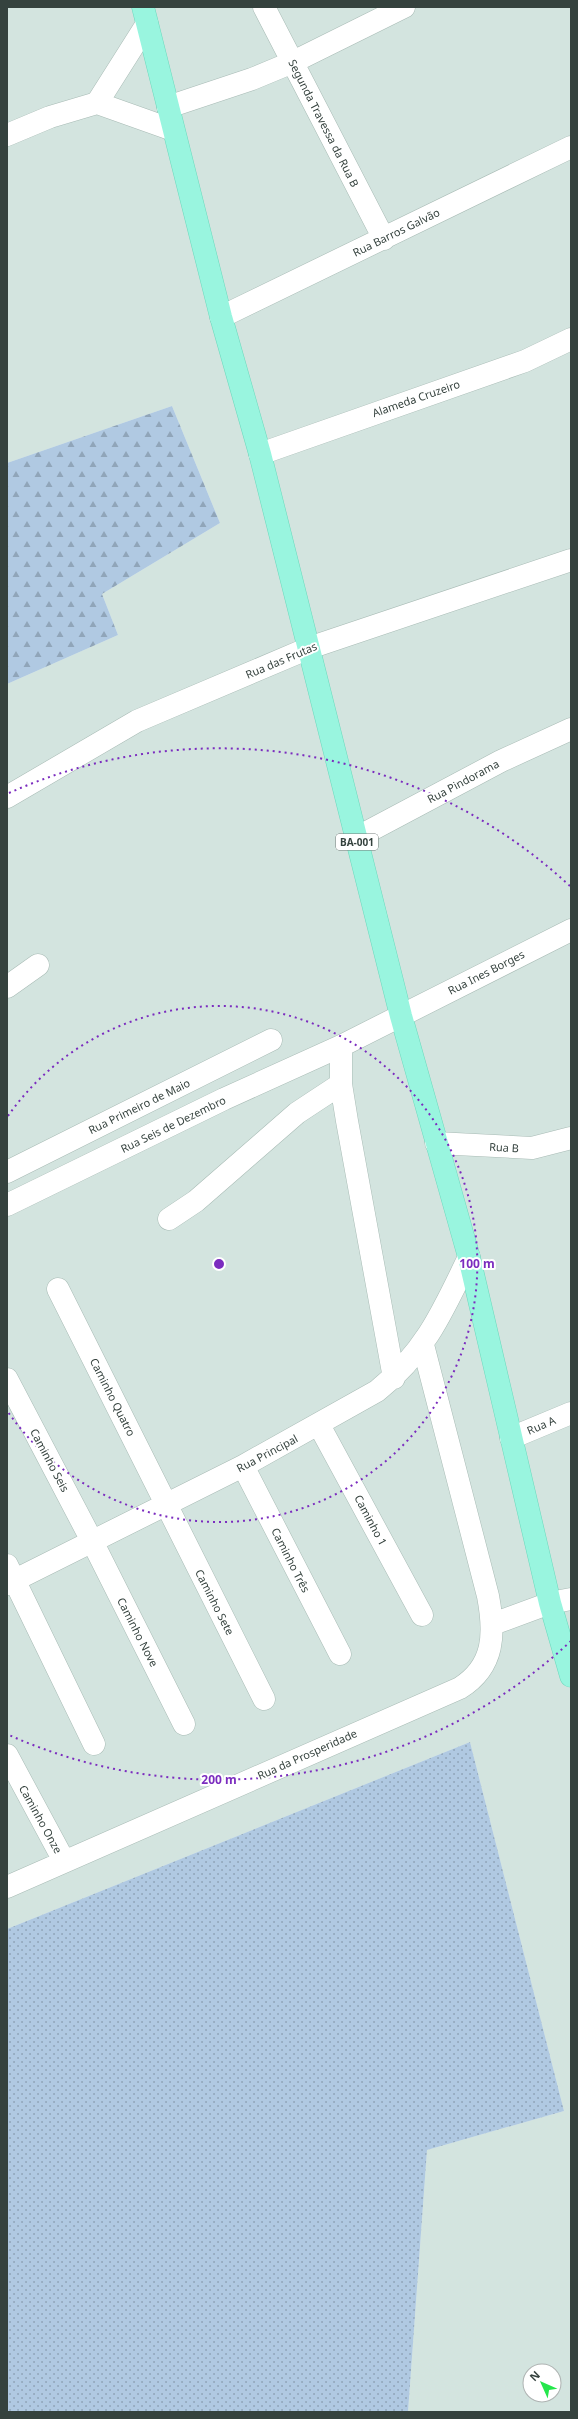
<svg xmlns="http://www.w3.org/2000/svg" width="578" height="2419" viewBox="0 0 578 2419" font-family="'Noto Sans',sans-serif">
<style>
.residential{fill:#d3e4df;fill-rule:evenodd}
.grass{fill:url(#grass-dots)}
.forest{fill:url(#forest-firs)}
.lines{fill:none;stroke-linecap:round;stroke-linejoin:round}
.minor-casing{stroke:#a8bbb5;stroke-width:23}
.major-casing{stroke:#6bd8bc;stroke-width:23}
.minor{stroke:#fff;stroke-width:22}
.major{stroke:#99f5df;stroke-width:22}
.ring{fill:none;stroke:#7b2cbf;stroke-width:2;stroke-dasharray:2 4}
.labels{text-anchor:middle;dominant-baseline:central;stroke-width:4;stroke-linejoin:round;paint-order:stroke}
.shield{fill:#fff;stroke:#727b78;stroke-width:1}
.shield-label{font-size:10px;font-weight:bold;fill:#35423e}
.street-label{font-size:11px;fill:#35423e;stroke:#fff}
.centre{fill:#7b2cbf;stroke:#fff;stroke-width:2}
.ring-label{font-size:12px;text-anchor:middle;font-weight:bold;fill:#7b2cbf;stroke:#fff;stroke-width:4;stroke-linejoin:round;paint-order:stroke}
</style>
<defs>
<pattern id="grass-dots" width="8" height="8" patternUnits="userSpaceOnUse"><rect width="8" height="8" fill="#b0c9e2"/><path d="M2 2h.1M6 6h.1" fill="none" stroke="#90a5b9" stroke-width="1.8" stroke-linecap="round"/></pattern>
<pattern id="forest-firs" width="22" height="20" patternUnits="userSpaceOnUse"><rect width="22" height="20" fill="#b0c9e2"/><path d="M5 1l3.5 6h-7zM16 11l3.5 6h-7z" fill="#90a5b9"/></pattern>
</defs>
<rect width="100%" height="100%" fill="#e5f0ed"/>
<!-- residential -->
<path class="residential" d="M7,7h564v2405h-163l19,-262 137,-39 -94,-369 -463,187v-1245l111,-49 -16,-41 118,-71 -48,-117 -165,57zM530,2371h24v24h-24z"/>
<!-- grass -->
<path class="grass" d="M470,1742l94,369 -137,39 -19,262h-401v-483z"/>
<!-- forest -->
<path class="forest" d="M172,406l48,117 -118,71 16,41 -111,49v-221z"/>
<g class="lines">
<!-- minor casing -->
<g class="minor-casing">
<path id="minor" d="M264,7l120,232
M97,103l50,-79
M168,107l84,-28 41,-17 111,-55
M7,135l43,-18 47,-14 76,27
M221,317l350,-170
M260,454l265,-93 46,-22
M7,797l130,-76 172,-73 262,-88
M356,838l145,-77 70,-32
M7,987l31,-22
M341,1046v38l6,37 47,257
M436,1143l96,5 39,-10
M7,1172l264,-132
M7,1205l217,-106 117,-53 230,-116
M169,1219l27,-18 101,-88 44,-29
M58,1289l206,410
M7,1379l85,162 92,183
M319,1425l103,190
M511,1438l60,-25
M243,1466l97,188
M7,1565l87,179
M7,1584l236,-118 134,-75c48,-38 66,-80 92,-134
M493,1624l57,-21 21,-4
M7,1755l57,106
M7,1887l453,-199c35,-22 35,-55 28,-92l-65,-251"/>
</g>
<!-- major casing -->
<g class="major-casing">
<path id="major" d="M143,7l78,310 39,137 141,562 68,241 81,346 21,73"/>
</g>
<!-- minor -->
<use href="#minor" class="minor"/>
<!-- major -->
<use href="#major" class="major"/>
</g>
<!-- distance rings -->
<g class="ring">
<path d="M8 1116A258 258 0 1 1 8 1412"/>
<path d="M571 1641A516 516 0 0 1 9 1735M9 793A516 516 0 0 1 571 887"/>
</g>
<g class="labels">
<!-- shield labels -->
<rect class="shield" x="336" y="834" width="42" height="16" rx="3"/>
<g class="shield-label">
<text x="357" y="842">BA-001</text>
</g>
<!-- street labels -->
<g class="street-label">
<text transform="translate(324 123) rotate(63)">Segunda Travessa da Rua B</text>
<text transform="translate(396 232) rotate(-26)">Rua Barros Galvão</text>
<text transform="translate(416 398) rotate(-19)">Alameda Cruzeiro</text>
<text transform="translate(281 660) rotate(-23)">Rua das Frutas</text>
<text transform="translate(463 781) rotate(-28)">Rua Pindorama</text>
<text transform="translate(486 972) rotate(-27)">Rua Ines Borges</text>
<text transform="translate(139 1106) rotate(-26)">Rua Primeiro de Maio</text>
<text transform="translate(173 1124) rotate(-26)">Rua Seis de Dezembro</text>
<text transform="translate(504 1147) rotate(3)">Rua B</text>
<text transform="translate(113 1397) rotate(63)">Caminho Quatro</text>
<text transform="translate(541 1425) rotate(-23)">Rua A</text>
<text transform="translate(267 1453) rotate(-28)">Rua Principal</text>
<text transform="translate(50 1460) rotate(62)">Caminho Seis</text>
<text transform="translate(371 1520) rotate(62)">Caminho 1</text>
<text transform="translate(291 1560) rotate(63)">Caminho Três</text>
<text transform="translate(215 1602) rotate(63)">Caminho Sete</text>
<text transform="translate(138 1632) rotate(63)">Caminho Nove</text>
<text transform="translate(307 1754) rotate(-24)">Rua da Prosperidade</text>
<text transform="translate(41 1819) rotate(61)">Caminho Onze</text>
</g>
</g>
<circle cx="219" cy="1264" r="6" class="centre"/>
<g class="ring-label">
<text x="477" y="1268">100 m</text>
<text x="219" y="1784">200 m</text>
</g>
<!-- border -->
<rect width="578" height="2419" fill="none" stroke="#35423e" stroke-width="16"/>
<!-- north arrow -->
<g transform="translate(542 2383) rotate(315)"><circle r="19" fill="#ffffff" stroke="#aeb3b2"/>
<path d="M0-3L7 15L0 10L-7 15Z" fill="#26e64c"/>
<text y="-6" font-size="11" font-weight="bold" text-anchor="middle" fill="#35423e">N</text>
</g>
</svg>
